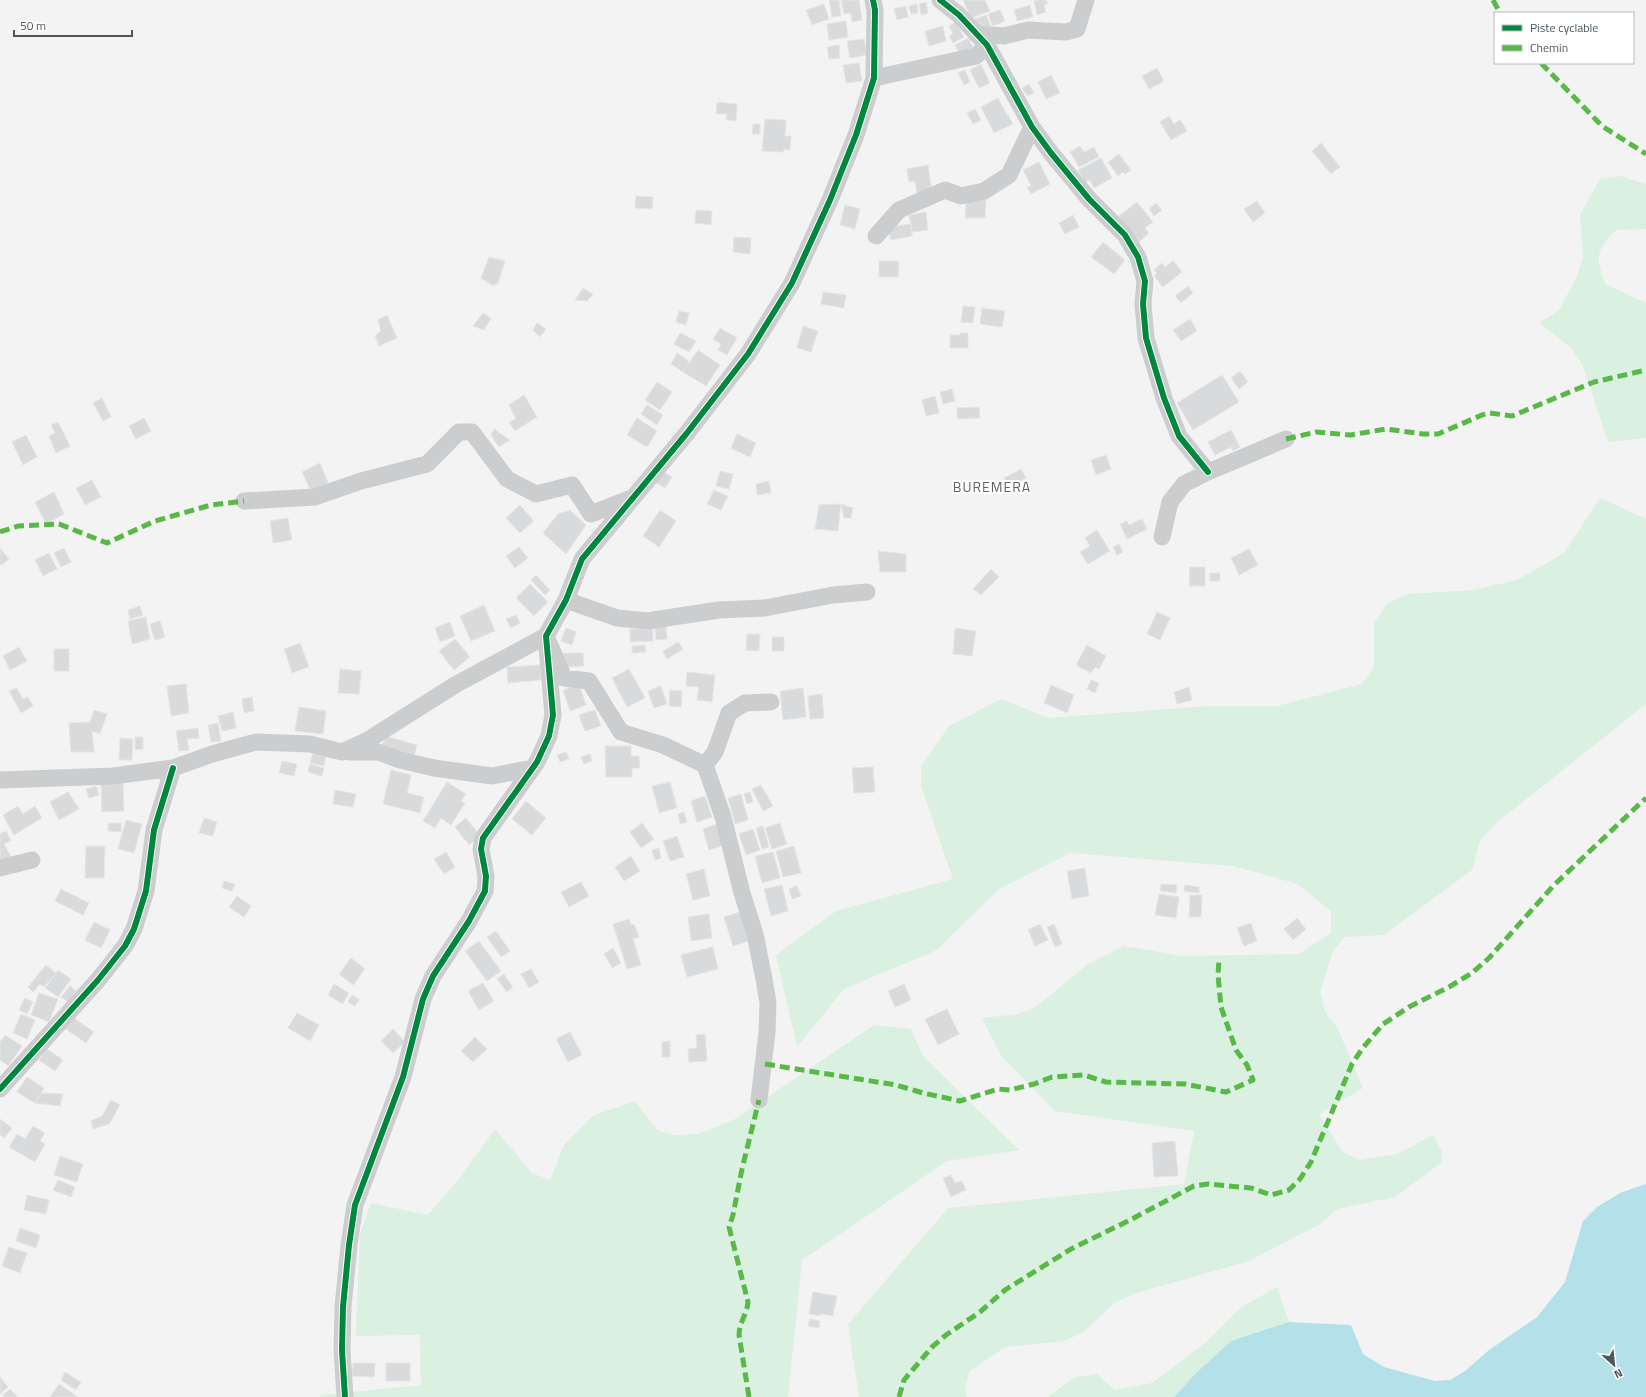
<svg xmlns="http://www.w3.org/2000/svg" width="1646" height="1397" viewBox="0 0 1646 1397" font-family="'Titillium Web',sans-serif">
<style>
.green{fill:#daf0e1}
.water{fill:#b3e0e9}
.building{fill:#d9dadb;stroke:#e5e5e6}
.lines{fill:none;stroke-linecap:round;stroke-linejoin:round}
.street{stroke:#cbcdce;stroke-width:17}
.quiet{stroke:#58b947;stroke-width:5;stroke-dasharray:10 5;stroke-linecap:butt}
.cycleway-casing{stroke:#fff;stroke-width:8}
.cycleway{stroke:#00873e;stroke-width:6}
.labels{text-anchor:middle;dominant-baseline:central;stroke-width:4;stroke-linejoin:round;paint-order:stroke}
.quarter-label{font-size:14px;letter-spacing:1px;fill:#5f6366;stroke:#fff}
</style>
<rect width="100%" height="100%" fill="#f3f3f3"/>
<!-- green -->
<path class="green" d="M1621,176l25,8v45l-30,1c-21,21 -20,27 -11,54l41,19v135l-38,4 -26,-78 -11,-16 -32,-25 20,-13 18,-34 6,-19 -3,-42 20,-36z
M1600,498l46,21v185l-150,119 -16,18 -8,29 -88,65 -39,2 -12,14 -13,41 5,20 12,15 26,61 -44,26 23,37 17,9 38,-6 36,-19 9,16 -1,12 -46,34 -58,12 -17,15 -71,37 -116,33 -19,9 -30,29 -20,9 -59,6 -36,25 -4,19 2,6h-108l-11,-73 100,-116 236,-24 10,-53 -139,-20 -53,-54 -20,-39 37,-4 18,-8 51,-42 36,-18 58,10 117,-2 32,-21v-22l-33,-27 -65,-18 -163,-13 -71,36 -62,61 -93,39 -47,58 -21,-92 60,-44 117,-32 -32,-93v-19l28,-41 52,-27 47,19 160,-12h69l85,-22 12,-17v-44l13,-19 20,-10 66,-4 44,-10 47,-27z
M874,1025l37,4 12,27 96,94 -72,11 -145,99 -14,137h-468l1,-2 100,-10 -1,-50 -64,1 4,-102 11,-31 57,12 30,-35 37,-51 37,44 18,7 14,-35 30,-30 41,-14 23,30 18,4 22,-1 37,-15z
M1277,1287l12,35 -58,19 -35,32 -22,24h-126l25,-19 24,-4 18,16 37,-7 54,-41 34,-34z"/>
<!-- water -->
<path class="water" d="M1646,1184v213h-472l22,-24 35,-32 58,-19 62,3 12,29 21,13 51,14 15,-1 15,-9 24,-21 48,-33 28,-35 18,-61 14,-14 23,-14z"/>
<!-- building -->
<path class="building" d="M829,0h10l2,16 -9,1z
M841,0h18l3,20 -10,2 -1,-9 -7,1z
M963,0h22l5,11 -19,7z
M1038,0h8l2,4 -4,1 2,7 -9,3 -3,-14z
M926,2l2,11 -7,2 -2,-11z
M824,4l5,15 -17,6 -6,-15z
M917,4l1,9 -7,1 -2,-8z
M1030,5l3,12 -16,4 -3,-11z
M906,6l2,11 -11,3 -3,-11z
M1000,10l5,11 -12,5 -5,-12z
M986,15l5,11 -15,4 -4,-10z
M846,21l2,16 -19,3 -2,-16z
M956,22l8,15 -11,6 -4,-7 4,-2 -4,-8z
M943,26l3,15 -17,5 -4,-15z
M968,38l6,11 -13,7 -6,-11z
M864,39l3,16 -17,3 -3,-17z
M839,45l1,13 -11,1 -2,-12z
M859,63l3,18 -16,2 -3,-18z
M981,64l9,19 -11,5 -9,-18z
M1157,68l7,13 -15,8 -7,-13z
M965,70l5,12 -6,3 -6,-12z
M1051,75l9,18 -14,6 -8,-17z
M1029,84l5,9 -7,3 -5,-8z
M998,98l9,17h1l5,9 -19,9 -13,-26z
M717,102l20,2 -1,17 -10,-1 1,-6h-11z
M975,109l6,11 -8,4 -6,-11z
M1169,116l5,8 6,-4 7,11 -16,9 -11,-18z
M765,119l21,1 -1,16h6l-1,14 -6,-1 -1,3 -21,-1z
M753,124h7v10h-8z
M1321,143l19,24 -9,7 -19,-23z
M1080,146l4,6 10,-5 5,10 -20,10 -9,-15z
M1119,154l12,16 -6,4 -2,-2 -5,4 -10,-14z
M1101,158l11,20 -18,10 -4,-8 -5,2 -7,-12z
M1039,162l11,22 -19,10 -4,-7 4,-1 -8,-16z
M928,165l4,26 -15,3 -2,-13 -6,1 -2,-13z
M636,196l17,1 -1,12 -17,-1z
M986,197l-1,21h-20l1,-17z
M1257,201l8,12 -12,9 -9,-13z
M1137,202l16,20 -8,6 4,5 -10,9 -20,-26z
M1156,203l6,7 -8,6 -5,-7z
M845,205l15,4 -5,20 -15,-4z
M696,210l16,1 -1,14 -16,-2z
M926,212l2,18 -16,2 -3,-17z
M1073,215l6,12 -14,7 -6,-11z
M911,224l1,12 -21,4 -3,-13z
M734,237l17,1 -1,16 -17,-2z
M1103,242l22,18 -11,14 -23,-17z
M489,257l16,4 -7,22 -5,3 -12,-8z
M879,261h20l-1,16h-19z
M1173,261l9,11 -19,15 -9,-11 3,-3 -3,-3 8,-7 3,4z
M1188,286l5,7 -12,10 -6,-7z
M583,288l10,6 -6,7 -12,-1z
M823,292l23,3 -2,13 -23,-4z
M963,306l12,1 -2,16 -12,-1z
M982,308l23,3 -3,16 -22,-3z
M679,311l10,2 -3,12 -10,-3z
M483,313l8,5 -7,12 -11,-4z
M387,315l10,23 -18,8 -4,-10 6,-5 -3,-11z
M1190,319l7,12 -16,10 -8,-11z
M537,323l9,6 -6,8 -7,-7z
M803,326l15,5 -7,21 -14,-4z
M720,328l17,10 -10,17 -9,-5 3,-6 -8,-5z
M680,333l16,8 -7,11 -15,-8z
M960,333h8v15h-18v-13h10z
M698,350l22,15 -14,21 -23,-14z
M677,353l13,9 -7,10 -12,-8z
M1240,371l8,11 -9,7 -8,-11z
M1222,375l17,27 -46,28 -16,-27z
M657,382l15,10 -12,18 -15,-10z
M952,389l3,12 -12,3 -3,-12z
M524,395l13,22 -22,14 -6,-9 7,-3 -7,-14z
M935,396l4,17 -13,3 -4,-16z
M102,398l9,19 -8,4 -10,-18z
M647,405l16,10 -6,10 -16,-11z
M979,407l1,11 -23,1v-11z
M144,418l7,13 -15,8 -7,-13z
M637,418l20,13 -10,16 -20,-12z
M58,422l12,24 -14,7 -7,-17 6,-3 -4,-8z
M494,429l16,11 -11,7 -8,-12z
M1231,430l9,17 -7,4 -2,-4 -16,8 -7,-13z
M737,434l19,9 -6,14 -19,-9z
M26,435l11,22 -14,8 -11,-23z
M1106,455l5,14 -15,6 -5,-15z
M320,463l9,22 -17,8 -10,-21z
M1021,469l5,9 -18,9 -4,-9z
M662,471l10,6 -7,11 -9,-5z
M720,471l13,3 -4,15 -13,-3z
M92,480l9,17 -16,8 -9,-17z
M769,481l2,12 -14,2 -1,-11z
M714,490l14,6 -7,14 -14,-6z
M54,492l10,22 -18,10 -11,-22z
M841,504l-3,27 -23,-2 4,-24z
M841,504l12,4 -2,10h-7z
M520,505l14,16 -14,12 -14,-15z
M570,510l16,15 -20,29 -23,-21 15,-19z
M660,510l16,11 -17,26 -16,-11z
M288,518l4,22 -19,3 -3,-22z
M1142,519l5,10 -20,10 -7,-15 7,-3 2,4z
M1097,530l13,21 -22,13 -8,-12 10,-6 -5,-8z
M1119,544l4,8 -6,3 -4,-8z
M519,547l9,11 -13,10 -9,-12z
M0,548l9,11 -9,7z
M64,548l7,14 -10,5 -7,-14z
M1249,549l9,16 -19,10 -8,-17z
M878,551l28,3v18h-26z
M49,553l8,16 -14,7 -8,-16z
M1190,567h15v19h-16z
M991,569l8,8 -18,18 -8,-6z
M1210,573h10v8h-10z
M536,575l14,15 -5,5 -14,-15z
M530,584l18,18 -14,14 -18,-18z
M484,605l11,26 -24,10 -11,-25z
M140,606l3,9 -13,4 -2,-9z
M1157,612l13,6 -10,22 -13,-6z
M516,615l4,8 -9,5 -5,-9z
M146,617l4,22 -18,5 -4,-23z
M160,621l5,16 -10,3 -5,-16z
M450,622l5,14 -15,6 -5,-14z
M666,626l1,13 -11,1 -1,-13z
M566,628l10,4 -4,13 -11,-4z
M955,628l21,3 -4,25 -19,-2z
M630,629h23v12l-23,1z
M747,634h13l-1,17 -13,-1z
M772,637h12v14h-12z
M455,639l15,18 -16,13 -15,-19z
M678,642l5,7 -16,10 -4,-8z
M300,643l9,24 -17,6 -8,-24z
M645,645l1,7 -14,1v-7z
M1087,645l19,11 -7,13 -4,-2 -4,6 -15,-8z
M19,647l8,14 -17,9 -7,-14z
M54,649h15v22h-15z
M563,653h20l1,13 -20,1z
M540,665l1,15 -33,3 -1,-16z
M340,669l21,2 -2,23 -21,-1z
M629,669l16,29 -18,9 -15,-29z
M687,672l28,3 -3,27 -15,-2 2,-13 -13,-1z
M1091,680l8,3 -4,10 -8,-4z
M186,684l3,29 -18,3 -4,-30z
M579,684l7,21 -16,6 -7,-21z
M1051,685l23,10 -7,18 -23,-10z
M661,686l6,18 -13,4 -6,-17z
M1189,687l3,13 -15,4 -3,-12z
M17,688l6,11 5,-2 5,9 -12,7 -12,-22z
M803,688l3,29 -23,3 -3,-29z
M670,690l12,1 -1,16 -12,-1z
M822,694l2,24 -14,1 -2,-23z
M252,697l2,14 -10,2 -2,-14z
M299,707l27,4 -3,23 -28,-3z
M94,710l13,4 -7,20 -8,-3 2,21h-23l-2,-29 21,-1z
M595,710l6,16 -16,5 -6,-16z
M233,712l3,16 -14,3 -4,-15z
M218,723l3,18 -10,1 -3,-17z
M198,728l1,10 -12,1 2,11 -10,1 -3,-20z
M385,736l32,9 -3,11 -32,-9z
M135,737h8v12l-8,1z
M120,738l13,1 -1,21h-13z
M605,746h26v10h8l1,12h-8v9h-26z
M566,752l3,7 -9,3 -3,-7z
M313,753l13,4 -2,9 -14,-3z
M590,754l2,7 -8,3 -3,-7z
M282,761l15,3 -3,12 -15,-3z
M310,764l14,4 -2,8 -14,-4z
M873,767l2,25 -21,1 -2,-25z
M391,770l20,5 -4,18 17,4 -4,16 -37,-9z
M447,782l19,12 -5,7 4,2 -14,22 -10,-7 -6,10 -12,-7z
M670,782l7,26 -18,5 -7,-27z
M123,783l1,28 -22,1 -1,-28z
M761,785l12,21 -10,5 -11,-22z
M96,786l3,9 -10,3 -3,-9z
M335,790l21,4 -3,13 -20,-3z
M68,792l11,17 -20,11 -9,-18z
M750,792l3,10 -6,2 -3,-10z
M741,794l7,26 -13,4 -7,-26z
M705,796l7,21 -15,5 -6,-21z
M526,801l20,17 -14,17 -20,-16z
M18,806l5,8 12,-8 7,12 -28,17 -11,-20z
M684,812l3,10 -7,2 -2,-10z
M204,818l13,4 -4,14 -14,-3z
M466,818l14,18 -11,9 -14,-18z
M126,820l16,4 -8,29 -16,-4z
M108,823h13v9l-13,-1z
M642,823l12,16 -13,9 -11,-16z
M780,823l7,21 -15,5 -7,-21z
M717,824l7,21 -15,5 -6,-21z
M763,826l6,21 -7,2 -6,-21z
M753,829l7,21 -14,5 -7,-21z
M6,831l5,10 -7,3 7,13 -11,6v-29z
M677,836l7,21 -14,4 -7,-20z
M86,846h19l-1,32h-19z
M794,846l7,27 -18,4 -7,-26z
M659,848l2,10 -6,2 -3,-10z
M446,852l9,15 -11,7 -10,-15z
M773,852l7,26 -18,5 -7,-27z
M631,856l9,15 -16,10 -9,-14z
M1085,868l4,28 -17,3 -5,-28z
M704,869l6,27 -17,4 -7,-26z
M224,881l11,3 -3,7 -10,-3z
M581,882l8,14 -20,11 -8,-15z
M1161,884l16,1 -1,8 -16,-2z
M782,885l6,26 -17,5 -7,-27z
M1185,885l14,2v6l-15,-2z
M797,886l4,10 -9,3 -3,-10z
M61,889l28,14 -6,12 -28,-14z
M1159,894l20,3 -3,21 -21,-3z
M1190,895h12l-1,22h-12z
M237,896l14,10 -7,11 -15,-10z
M743,911l8,29 -18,6 -9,-29z
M709,914l3,24 -21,3 -3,-24z
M1297,918l9,11 -13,11 -9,-11z
M629,919l2,6 3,-1 5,13 -6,2 8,26 -14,4 -14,-45z
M94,922l16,8 -9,18 -16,-8z
M1251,923l6,18 -13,5 -7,-18z
M1040,924l8,16 -13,6 -7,-16z
M1054,924l8,20 -7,3 -8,-20z
M496,931l14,20 -9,6 -14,-20z
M479,941l22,30 -14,10 -22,-30z
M713,947l5,22 -31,8 -6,-22z
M613,948l8,15 -9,5 -8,-14z
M351,958l14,11 -12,16 -14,-11z
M46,965l10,8 -12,14 -4,-3 -7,8 -5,-5z
M531,969l8,13 -10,6 -8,-14z
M58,970l13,9 -13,18 -13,-9z
M504,974l9,13 -6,5 -10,-13z
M483,983l11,18 -15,9 -11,-19z
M334,984l15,9 -6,11 -15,-9z
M904,984l7,16 -16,7 -7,-16z
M70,986l6,5 -8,11 -7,-5z
M39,993l19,6 -9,23 -18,-7z
M352,995l7,4 -4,7 -7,-4z
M25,998l8,4 -6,12 -8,-4z
M947,1009l12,25 -21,11 -13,-26z
M297,1013l22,12 -9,16 -22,-13z
M21,1014l14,6 -8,19 -14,-6z
M74,1018l20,14 -8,11 -20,-14z
M393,1029l12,13 -12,11 -12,-12z
M570,1032l12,23 -14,7 -12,-23z
M705,1034l2,27 -18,1 -1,-13 9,-1 -1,-13z
M5,1035l17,11 -14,20 -8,-6v-18z
M475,1037l12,12 -14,13 -12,-11z
M670,1041v16h-8v-15z
M47,1049l16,11 -8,11 -16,-11z
M27,1077l17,11 -9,15 -18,-11z
M41,1093l22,1 -3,12 -25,-3z
M111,1100l9,5 -11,19 -16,5 -2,-8 11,-5z
M0,1119l12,9 -8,10 -4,-3z
M33,1126l12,7 -5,8 5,3 -10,18 -26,-15 8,-13 8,5z
M1175,1141l3,35 -24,1 -2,-34z
M60,1156l23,8 -6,18 -23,-7z
M951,1175l4,8 7,-2 4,9 -15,7 -8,-19z
M58,1180l17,7 -4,10 -18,-7z
M27,1195l22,5 -3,14 -22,-4z
M20,1228l20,7 -4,13 -20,-7z
M9,1247l18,6 -7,20 -18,-7z
M813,1292l24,4 -4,20 -12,-2 -1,2 -11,-2z
M810,1319l10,2 -1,7 -11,-2z
M353,1363h22l-1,14 -22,-1z
M386,1363h24v18h-24z
M65,1372l16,10 -5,8 -15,-10z
M0,1377l8,10 -8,7z
M59,1384l19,13h-28z
M10,1389l8,8h-14l-1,-2z"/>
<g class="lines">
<!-- street -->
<path class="street" d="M940,0l19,15 28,30 45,82 19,26 38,46 36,36 13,22 7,24 -2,23 3,34 18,60 15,38 29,36
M976,34l28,2 24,-6 38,2 11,-3 9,-29
M874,78l102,-22 11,-11
M876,236l23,-26 46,-20 16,6 23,-5 25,-16 23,-48
M244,501l71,-4 46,-16 66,-17 32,-32h13l35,47 29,15 36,-9 19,29 38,-15
M1162,537l8,-35 14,-18 24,-12 78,-33
M566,600l51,18 30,3 72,-11 46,-2 68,-13 34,-3
M348,752h30l22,8 34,8 58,8 41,-8
M705,765l18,52 19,76 13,41 9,45 4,24 -1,29 -8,68
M0,780l113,-4 60,-8 39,-14 44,-12 54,2 32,8 26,-12 87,-55 91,-49 18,42 25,3 32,51 42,13 42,20 10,-13 14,-39 16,-10 26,-1
M0,868l32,-8
M0,1089l98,-109 27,-34 9,-17 12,-38 8,-61 19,-62
M345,1397l-3,-47 1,-43 6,-62 6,-40 48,-128 20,-78 10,-23 36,-55 16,-30 1,-15 -5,-27 2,-11 54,-76 12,-26 4,-21 -7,-79 20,-36 16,-41 105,-126 61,-79 44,-71 38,-83 26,-65 18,-57 1,-68 -2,-10"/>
<!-- quiet -->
<path class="quiet" d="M1493,0l7,13
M1541,63l61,63 44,28
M1286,439l30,-7 34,3 36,-6 37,5h15l44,-19 8,-2 22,3 82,-34 52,-12
M0,532l18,-6 41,-2 48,19 48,-22 56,-16 33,-4
M765,1064l131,21 27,8 37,8 38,-12 12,1 24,-6 18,-7 32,-2 22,7 79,2 41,8 27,-12 -6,-15 -11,-15 -15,-43 -3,-32 1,-15
M749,1397l-10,-62c0,-12 8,-21 9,-33l-19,-75 4,-12 9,-46 17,-69
M899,1397l5,-17 28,-33 14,-12 34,-23 25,-22 66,-41 59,-29 64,-34 14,-2 43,4 20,7 18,-5 11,-11 11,-17 41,-98 10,-15 21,-25 26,-17 40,-20 23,-14 17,-15 65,-73 92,-87"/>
<!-- cycleway casing -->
<g class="cycleway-casing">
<path id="cycleway" d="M940,0l19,15 28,30 45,82 19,26 38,46 36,36 13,22 7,24 -2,23 3,34 18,60 15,38 29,36
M0,1089l98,-109 27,-34 9,-17 12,-38 8,-61 19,-62
M345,1397l-3,-47 1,-43 6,-62 6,-40 48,-128 20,-78 10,-23 36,-55 16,-30 1,-15 -5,-27 2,-11 54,-76 12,-26 4,-21 -7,-79 20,-36 16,-41 105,-126 61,-79 44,-71 38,-83 26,-65 18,-57 1,-68 -2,-10"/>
</g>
<!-- cycleway -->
<use href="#cycleway" class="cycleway"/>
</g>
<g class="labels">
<!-- quarter labels -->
<g class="quarter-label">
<text x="992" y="486">BUREMERA</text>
</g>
</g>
<!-- legend -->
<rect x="1494" y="12" width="140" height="52" fill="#ffffff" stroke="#b7bbbf"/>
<rect x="1502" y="25" width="20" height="6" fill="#00873e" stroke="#b7bbbf"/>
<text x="1530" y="32" font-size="12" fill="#4b565e">Piste cyclable</text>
<rect x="1502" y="45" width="20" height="6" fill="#58b947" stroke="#b7bbbf"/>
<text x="1530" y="52" font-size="12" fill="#4b565e">Chemin</text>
<!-- north arrow -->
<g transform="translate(1614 1365) rotate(153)" stroke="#ffffff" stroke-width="3" paint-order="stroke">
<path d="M0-3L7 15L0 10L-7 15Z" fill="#4b565e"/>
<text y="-6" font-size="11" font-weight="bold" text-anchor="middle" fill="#4b565e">N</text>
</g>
<!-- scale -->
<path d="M14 30v6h118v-6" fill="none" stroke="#4b565e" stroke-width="2"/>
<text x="20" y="30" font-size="12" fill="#4b565e" stroke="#ffffff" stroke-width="3" paint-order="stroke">50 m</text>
</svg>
